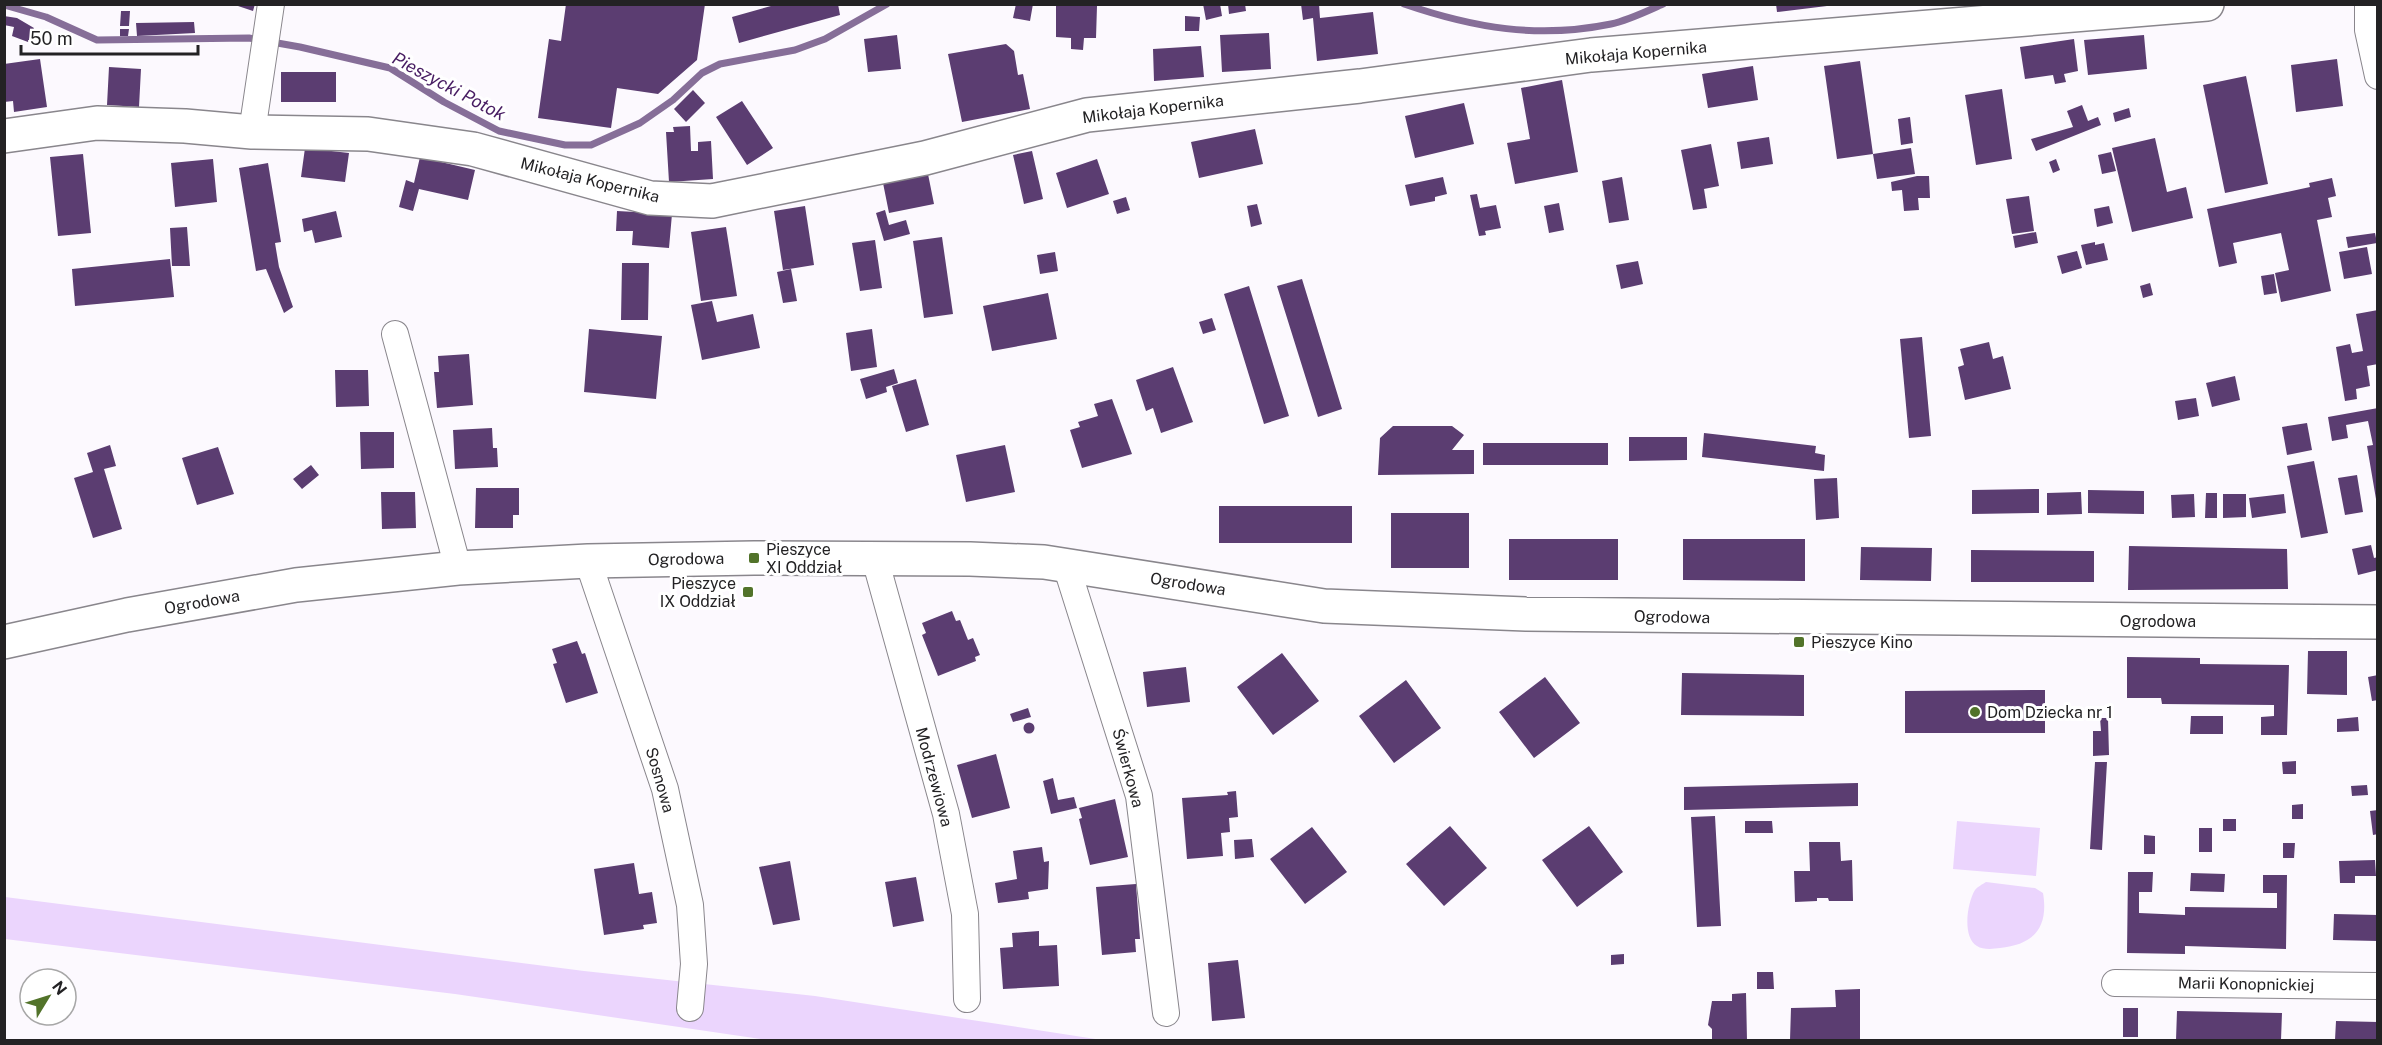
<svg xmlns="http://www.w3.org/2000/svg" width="2382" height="1045" viewBox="0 0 2382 1045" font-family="'Public Sans',sans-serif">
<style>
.green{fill:#ebd5fd}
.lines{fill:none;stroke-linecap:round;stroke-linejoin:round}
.stream{stroke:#866e98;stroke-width:7}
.building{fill:#5b3d71}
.street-casing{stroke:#89868c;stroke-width:28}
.secondary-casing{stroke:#89868c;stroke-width:36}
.street{stroke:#fff;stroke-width:26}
.secondary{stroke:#fff;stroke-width:33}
.poi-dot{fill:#52732a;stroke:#fff;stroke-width:2}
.labels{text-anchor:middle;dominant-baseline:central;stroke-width:6;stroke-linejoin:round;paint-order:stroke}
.street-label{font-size:16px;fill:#232224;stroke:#fff}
.poi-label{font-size:16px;fill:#232224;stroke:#fff;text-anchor:start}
.water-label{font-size:18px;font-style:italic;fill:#471c62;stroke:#fff}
</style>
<rect width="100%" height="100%" fill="#fcf9fe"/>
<!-- green -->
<path class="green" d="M1957,821l83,7 -4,48 -83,-7z
M1986,882l49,6 8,5c6,35 -10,52 -43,55 -7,1 -17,2 -23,-2 -15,-9 -10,-43 -2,-56 2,-3 8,-6 11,-8z
M5,897l579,74 231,25 287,44h-335l-312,-46 -450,-55z"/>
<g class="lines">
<!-- stream -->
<path class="stream" d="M1404,4c70,24 134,35 207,20 18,-4 36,-13 52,-20
M4,5l42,12 51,23 152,-2 51,9 90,21 54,34 55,29 66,14h26l49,-22 33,-23 29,-27 18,-9 75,-14 30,-11 62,-35"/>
</g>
<!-- building -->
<path class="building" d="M232,4h23l-2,7z
M566,4h139l-8,56 -39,34 -41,-6 -6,40 -73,-10 11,-79 12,2z
M778,4h60l2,11 -101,28 -7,-26z
M1016,4h17l-3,17 -17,-3z
M1203,4h17l2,12 -16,4z
M1228,4h17l1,7 -17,3z
M1301,4h18l1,14 53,-6 5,42 -61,7 -4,-43 -10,2z
M1776,4h51v2l-50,6z
M1056,5l41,1 -1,32h-12l-1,12 -12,-1v-11l-15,-1z
M121,11h9l-1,15h-9z
M4,16l13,2 17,10 -6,14 -16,-6 2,-9 -10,-2z
M1185,16l15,1 -1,14h-14z
M194,22l1,11 -58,3 -1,-13z
M120,29h9l-1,7h-8z
M1269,33l2,36 -49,3 -2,-37z
M897,35l4,34 -33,3 -4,-33z
M2144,35l3,34 -59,6 -4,-35z
M2074,39l4,32 -14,3 2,8 -11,2 -2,-9 -28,4 -5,-32z
M1006,44l8,7 4,24 5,-1 7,35 -68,13 -14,-68z
M1201,46l3,31 -50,4 -1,-32z
M40,59l7,48 -33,5 -1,-11 -9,1v-38z
M2337,59l6,47 -47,6 -5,-47z
M1860,61l13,93 -36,5 -13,-93z
M1753,66l5,34 -50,8 -6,-34z
M109,67l32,2 -2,38 -32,-2z
M281,72h55v30h-55z
M2246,76l22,108 -43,9 -22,-108z
M1562,80l16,92 -63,12 -8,-41 23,-4 -9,-51z
M2002,89l10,70 -36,6 -11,-70z
M693,90l12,13 -19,19 -12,-13z
M742,101l31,47 -26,17 -31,-48z
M1464,103l10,41 -59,14 -10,-42z
M2082,105l6,16 10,-4 3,8 -65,26 -5,-12 42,-12 -6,-16z
M2129,108l2,9 -16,5 -2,-9z
M1910,117l3,26 -12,2 -3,-26z
M690,126l1,25h7v-9l13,-1 2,38 -44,3 -3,-50h8l-1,-5z
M1255,129l8,35 -64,14 -8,-36z
M1769,137l4,27 -32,5 -4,-27z
M2155,138l12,54 19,-5 7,31 -61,14 -20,-84z
M1711,144l8,42 -15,3 3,19 -14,2 -12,-60z
M305,148l44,5 -4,29 -44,-5z
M1911,148l4,26 -38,5 -4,-25z
M1032,151l11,48 -19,5 -11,-49z
M2111,152l5,19 -14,3 -4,-19z
M83,154l8,79 -33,3 -8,-79z
M420,157l55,13 -7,30 -49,-11 -6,22 -14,-4 7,-27 8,3z
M213,159l4,43 -42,5 -4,-44z
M1097,159l12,35 -42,14 -11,-35z
M2056,159l4,11 -7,3 -4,-11z
M268,163l13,79 -6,1 4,24 14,40 -9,6 -18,-44 -10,2 -17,-103z
M928,174l6,30 -45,9 -6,-30z
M1917,176h12l1,22h-12l1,12 -15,1 -2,-21 -10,1 -1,-9z
M1443,177l4,17 -12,3v4l-25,5 -5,-21z
M1622,177l7,43 -20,3 -7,-42z
M2332,178l4,18 -8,2 4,19 -15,3 14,71 -50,11 -6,-29 14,-3 -8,-37 -48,10 4,20 -18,4 -12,-58 103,-22 -1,-4z
M1477,194l3,14 16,-3 5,23 -16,3 1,4 -7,1 -9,-41z
M2029,196l5,35 -22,3 -6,-35z
M1126,197l4,13 -13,4 -4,-13z
M1559,203l5,27 -15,3 -5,-27z
M1257,204l5,20 -11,3 -4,-21z
M805,206l9,59 -31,5 -9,-59z
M2109,206l4,17 -16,4 -3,-18z
M885,210l4,15 17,-5 4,14 -26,7 -8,-28z
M336,211l6,26 -27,6 -3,-13 -8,2 -2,-13z
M617,211l55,3 -3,34 -37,-3 1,-14h-17z
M187,227l3,39h-18l-2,-38z
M726,227l11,69 -36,5 -10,-69z
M2036,232l2,11 -23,5 -2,-12z
M2375,233l2,10 -29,5 -2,-11z
M942,237l11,77 -29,4 -11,-77z
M875,240l7,48 -22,3 -8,-48z
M2095,242v3l9,-2 4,17 -22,5 -5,-20z
M2367,247l5,27 -28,5 -5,-27z
M2077,251l5,17 -20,6 -5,-18z
M1055,252l3,19 -18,3 -3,-19z
M170,259l4,38 -99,9 -3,-37z
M1638,261l5,23 -22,5 -5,-24z
M622,263h27l-1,57h-27z
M791,269l6,32 -14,2 -6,-31z
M2274,274l3,19 -13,2 -3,-19z
M1302,279l40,130 -24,8 -41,-131z
M2150,283l3,12 -10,3 -3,-12z
M1249,286l40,130 -25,8 -40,-130z
M1048,293l9,46 -65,12 -9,-45z
M712,301l5,21 36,-8 7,34 -58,12 -11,-55z
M2378,310v54l-11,2 3,20 -14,3 1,10 -12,2 -9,-54 14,-3 2,9 11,-2 -7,-37z
M1212,318l4,12 -13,4 -4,-12z
M589,329l73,7 -6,63 -72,-7z
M872,329l5,38 -26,4 -5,-38z
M1922,337l9,99 -22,2 -9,-99z
M1989,342l4,17 10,-3 8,33 -46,11 -7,-33 6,-2 -4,-16z
M469,354l4,51 -36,3 -3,-36h5l-1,-16z
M1173,367l20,55 -32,11 -8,-25 -7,3 -10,-31z
M894,369l4,14 -12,4 1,5 -21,7 -6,-20z
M335,370h33l1,36 -33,1z
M2235,376l5,24 -28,7 -6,-24z
M916,379l13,46 -23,7 -14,-46z
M2196,398l3,18 -21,4 -3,-19z
M1112,399l20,55 -50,14 -12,-38 10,-3 -2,-5 20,-6 -4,-12z
M2378,408v91h-2l-9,-53 6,-1 -5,-24 -22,4 2,13 -16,3 -4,-24z
M2307,423l5,27 -25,5 -5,-28z
M1393,426h59l12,9 -12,15h22v24l-96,1 2,-37z
M492,428l1,20h4l1,19 -43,2 -2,-39z
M360,432h34v36l-33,1z
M1704,433l112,13 -1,7 10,2 -1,16 -122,-14z
M1629,437h58v23l-58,1z
M1483,443h125v22h-125z
M110,445l6,21 -12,3 18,60 -29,9 -19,-60 19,-6 -6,-19z
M1005,445l10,47 -49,10 -10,-47z
M218,447l16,47 -37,11 -15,-47z
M2314,461l14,72 -27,5 -14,-72z
M311,465l8,10 -17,14 -9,-10z
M2357,475l6,37 -18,3 -7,-37z
M1837,478l2,40 -23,2 -2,-41z
M476,488h43v27h-6v13h-38z
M2039,489v24l-67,1v-24z
M2088,490l56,1v23l-56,-1z
M381,492h34l1,36 -34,1z
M2081,492l1,22 -35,1v-22z
M2206,493h11v25h-12z
M2194,494l1,23 -23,1 -1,-23z
M2223,494h23v23l-23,1z
M2284,494l2,19 -34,5 -3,-20z
M1219,506h133v37h-133z
M1391,513h78v55h-78z
M1509,539h109v41h-109z
M1683,539h122v42l-122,-1z
M2371,545l3,13 4,-1v13l-20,5 -6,-26z
M2129,546l158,3 1,40 -160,1z
M1861,547l71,1 -1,33 -71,-1z
M1971,550l123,1v31h-123z
M952,611l4,10 4,-1 8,20 5,-2 7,17 -5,2 1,4 -38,15 -16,-41 4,-2 -4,-10z
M577,641l5,13 3,-1 13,40 -32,10 -13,-39 4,-1 -5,-14z
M2308,651h39v44l-40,-1z
M1282,653l37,48 -46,34 -36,-48z
M2127,657l73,1v6l89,1 -2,70h-26v-18l13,-1v-11l-112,-1 -1,-6h-34z
M1186,667l4,35 -43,5 -4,-35z
M1682,673l122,2v41l-123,-1z
M2378,675v25l-6,1 -4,-24z
M1545,677l35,46 -46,35 -35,-46z
M1406,680l35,48 -47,35 -35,-47z
M2045,690v43h-140v-42z
M1028,708l3,9 -18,5 -3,-8z
M2191,716h32v18h-33z
M2358,717l1,14 -22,1v-13z
M2100,718h8l1,37 -16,1v-25h8z
M1023.5 728a5.5 5.5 0 1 1 11 0a5.5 5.5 0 1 1-11 0Z
M996,754l14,54 -38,10 -15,-53z
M2296,761v13h-13l-1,-12z
M2095,762h12l-5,88 -12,-1z
M1053,778l5,22 16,-3 3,11 -26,6 -8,-33z
M1858,783v23l-174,4v-23z
M2367,785l1,10 -16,1 -1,-10z
M1236,791l2,26 -9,1 1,14 -9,1 2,23 -36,3 -5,-61 46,-3 -1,-3z
M1115,799l13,58 -38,8 -11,-46 3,-1 -3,-10z
M2303,804v15h-11v-14z
M2378,810v24l-5,1 -3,-24z
M1715,816l6,110 -24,1 -6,-110z
M2223,819h13v12h-13z
M1745,821h27l1,12h-28z
M1450,826l37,42 -43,38 -38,-42z
M1589,826l34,46 -46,35 -35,-47z
M1312,827l35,45 -42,32 -35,-45z
M2199,828h13v24h-13z
M2144,835l11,1v18h-11z
M1252,839l2,18 -19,2 -1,-19z
M1809,842h31l1,19 11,-1 1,41h-24l-1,-3h-11v3l-22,1 -1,-31h16z
M2283,843h12l-1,15h-11z
M1042,847l2,15 5,-1 -1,28 -20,3 1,7 -31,4 -3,-20 22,-4 -4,-28z
M2375,860l1,16h-21v7h-15l-1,-22z
M790,861l10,59 -27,5 -14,-58z
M634,863l5,31 13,-2 5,31 -14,2 1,4 -40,6 -10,-66z
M2128,872h25l-1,20h-13v21l46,2v-8l92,1v-15h-14v-18h24l-1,74 -101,-3v8l-58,-1z
M2191,873l34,1 -1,18 -34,-1z
M916,877l8,44 -31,6 -8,-45z
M1136,884l4,55h-5l1,13 -34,3 -6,-68z
M2334,914l44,1v26l-45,-1z
M1039,931v15l18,-1 2,41 -56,3 -3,-41 13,-1 -1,-14z
M1624,954v10l-13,1v-10z
M1238,960l7,58 -33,3 -4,-58z
M1757,972h16l1,17h-17z
M1860,989v51h-70l1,-32 45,-1 -1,-17z
M1746,993l1,47h-35v-11l-4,-4 4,-24h20v-7z
M2123,1008h15v29h-15z
M2177,1011l105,2 -1,27h-105z
M2336,1021l42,1v18h-43z"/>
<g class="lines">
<!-- street casing -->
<g class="street-casing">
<path id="street" d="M2368,4v26l10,46
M252,132l19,-128
M395,334l63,234
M875,559l71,255 19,100 2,85
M588,561l77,228 25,116 4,59 -4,44
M1066,565l73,231 27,217
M2115,983l263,3"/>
</g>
<!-- secondary casing -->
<g class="secondary-casing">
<path id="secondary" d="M4,136l93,-13 88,3 67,6 116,2 105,15 177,49 62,3 213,-43 162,-43 273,-29 231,-31 616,-51
M4,642l123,-27 169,-30 162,-17 130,-7 166,-3 216,1 74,3 280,44 202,8 852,8"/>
</g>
<!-- street -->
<use href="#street" class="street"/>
<!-- secondary -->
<use href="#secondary" class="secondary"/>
</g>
<!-- markers -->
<g class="poi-dot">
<rect x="748" y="552" width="12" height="12" rx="3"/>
<rect x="742" y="586" width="12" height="12" rx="3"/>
<rect x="1793" y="636" width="12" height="12" rx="3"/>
<circle cx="1975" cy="712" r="6"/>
</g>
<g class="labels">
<!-- street labels -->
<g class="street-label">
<text transform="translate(1636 53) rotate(-5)">Mikołaja Kopernika</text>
<text transform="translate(1153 109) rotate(-7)">Mikołaja Kopernika</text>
<text transform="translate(590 180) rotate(14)">Mikołaja Kopernika</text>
<text transform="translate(686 559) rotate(-1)">Ogrodowa</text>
<text transform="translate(1188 584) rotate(9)">Ogrodowa</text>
<text transform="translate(202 602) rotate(-10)">Ogrodowa</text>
<text transform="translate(1672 617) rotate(1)">Ogrodowa</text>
<text x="2158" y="621">Ogrodowa</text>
<text transform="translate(1128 768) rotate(75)">Świerkowa</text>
<text transform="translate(934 777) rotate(75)">Modrzewiowa</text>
<text transform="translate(660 780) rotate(74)">Sosnowa</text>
<text transform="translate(2246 984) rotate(1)">Marii Konopnickiej</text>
</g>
<!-- poi labels -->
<g class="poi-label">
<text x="766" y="549">Pieszyce<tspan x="766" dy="18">XI Oddział</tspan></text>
<text x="736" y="583" text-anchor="end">Pieszyce<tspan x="736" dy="18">IX Oddział</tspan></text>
<text x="1811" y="642">Pieszyce Kino</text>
<text x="1987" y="712">Dom Dziecka nr 1</text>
</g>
<!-- water labels -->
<g class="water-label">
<text transform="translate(449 86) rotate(28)">Pieszycki Potok</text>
</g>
</g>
<!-- border -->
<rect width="2382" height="1045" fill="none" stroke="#232224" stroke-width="12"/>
<!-- north arrow -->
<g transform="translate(48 997) rotate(52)"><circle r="28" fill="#ffffff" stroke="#a7a7a7" stroke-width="1.5"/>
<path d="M0-4.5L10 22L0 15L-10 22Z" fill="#52732a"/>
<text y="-9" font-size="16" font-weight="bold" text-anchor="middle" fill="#232224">N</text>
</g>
<!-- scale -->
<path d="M21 45v9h177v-9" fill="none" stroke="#232224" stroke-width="3"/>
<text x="30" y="45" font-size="18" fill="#232224" stroke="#ffffff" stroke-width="4.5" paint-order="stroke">50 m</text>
</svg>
